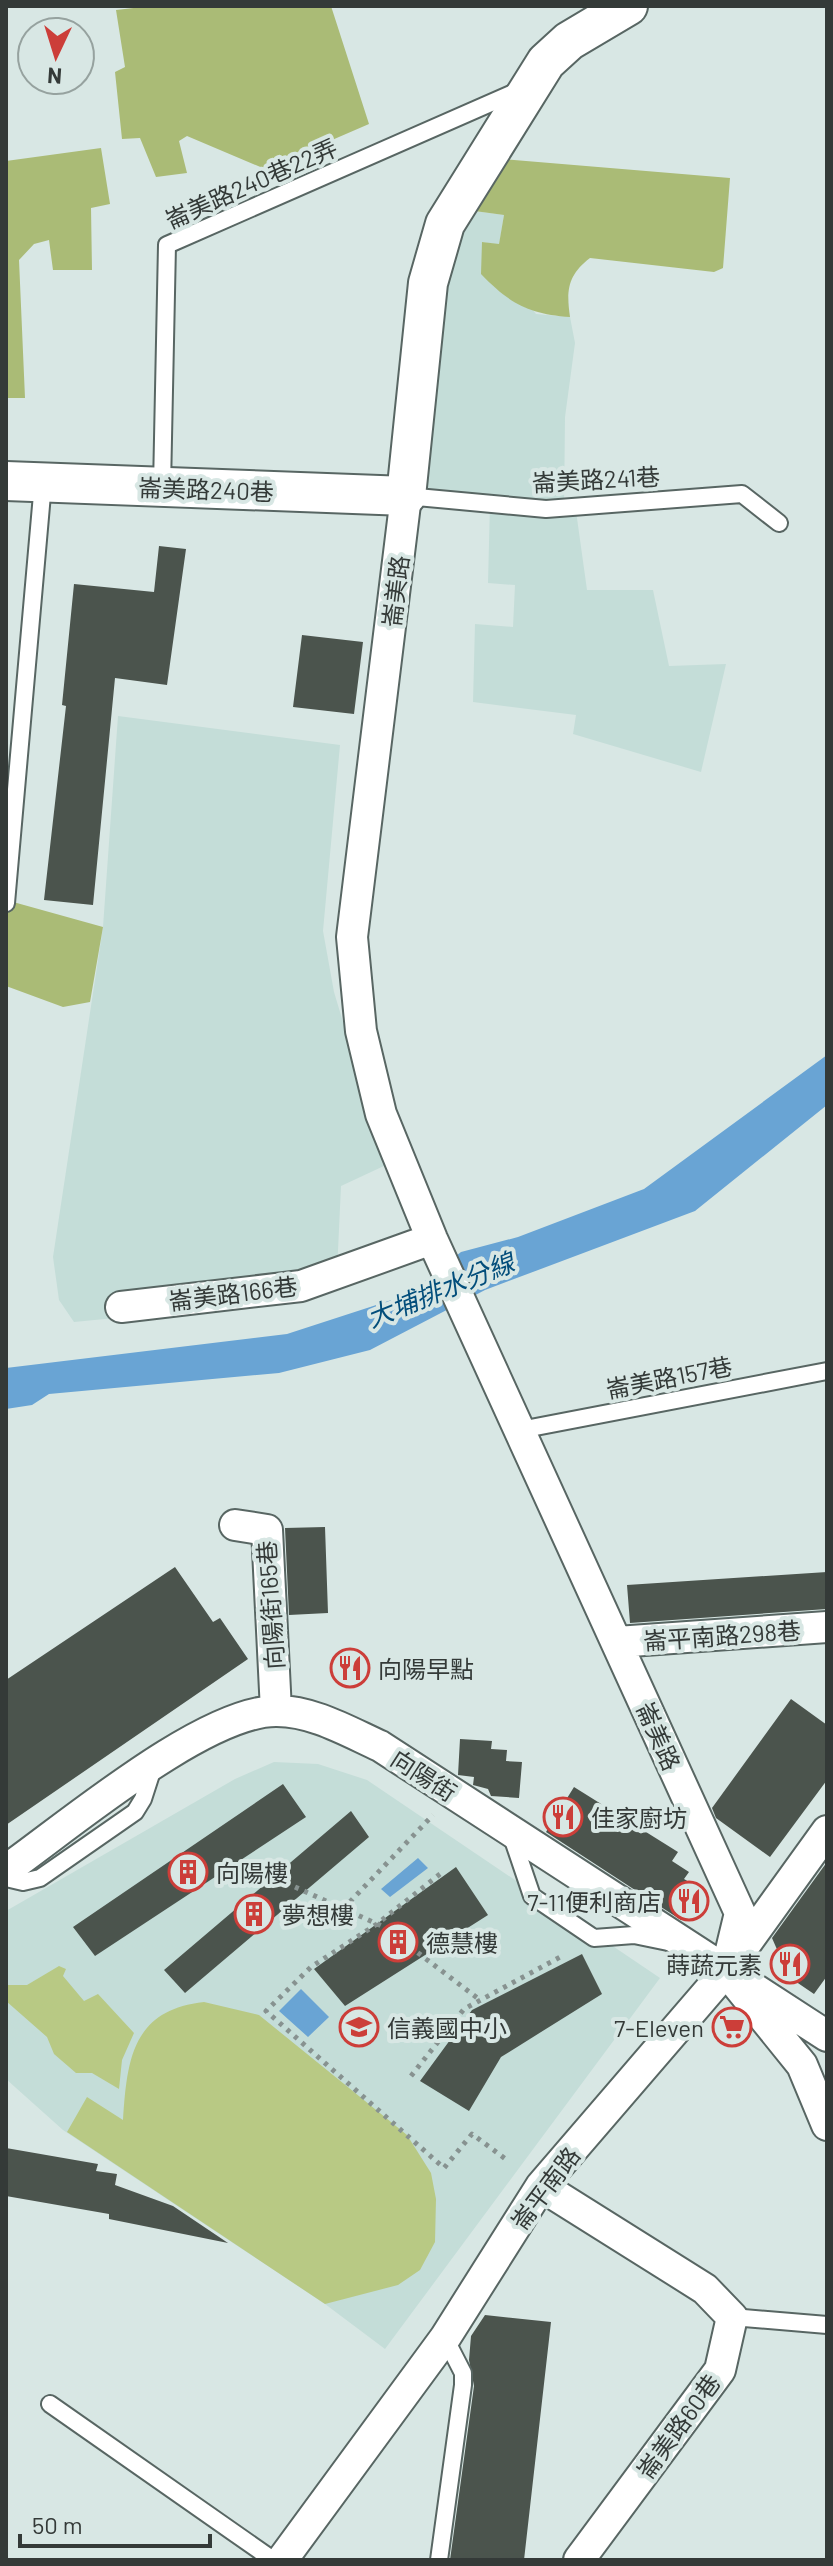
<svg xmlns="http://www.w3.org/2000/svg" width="833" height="2566" viewBox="0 0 833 2566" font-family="Barlow,'Noto Sans TC',sans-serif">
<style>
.built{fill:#c4ddd8}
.green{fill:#b8c984}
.forest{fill:#aabb76}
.water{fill:#69a4d4}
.building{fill:#4b544d}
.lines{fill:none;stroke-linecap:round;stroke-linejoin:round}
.service-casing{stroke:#586663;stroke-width:20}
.minor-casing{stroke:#586663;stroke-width:34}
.tertiary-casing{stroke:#586663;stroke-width:42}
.path{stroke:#879290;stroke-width:5;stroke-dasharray:4 6;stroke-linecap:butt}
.service{stroke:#fff;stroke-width:16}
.minor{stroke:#fff;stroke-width:30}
.tertiary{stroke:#fff;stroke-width:38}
.labels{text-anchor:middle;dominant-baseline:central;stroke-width:8;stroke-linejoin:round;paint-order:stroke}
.street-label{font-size:24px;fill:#343a38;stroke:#d8e7e4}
.poi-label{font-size:24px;fill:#343a38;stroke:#d8e7e4;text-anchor:start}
.water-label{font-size:26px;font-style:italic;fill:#034e7b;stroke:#d8e7e4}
</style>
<rect width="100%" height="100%" fill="#d8e7e4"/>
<!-- built -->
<path class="built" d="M445,207l59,8 -5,30 -17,-3 54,72 34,3 5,26 -10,74 -1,93 12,1 11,79h66l16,76 57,-2 -25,108 -128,-38 3,-19 -103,-13 2,-78 38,3 2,-42 -27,-2 2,-79 -91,-12z
M118,716l222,29 -17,186 11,61 52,173 -45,21 -4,86 -130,37 -133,13 -15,-22 -6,-43 50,-330z
M274,1762l44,2 49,16 293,198 -275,371 -60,-45 -262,-174 -57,-51v-168l229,-132z"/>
<!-- green -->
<path class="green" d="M59,1966l7,3 -3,7 21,25 14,-7 36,39 -12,27 -3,29 -27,-16h-16l-22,-19 -7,-17 -41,-36v-16h21z
M204,2002l55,13 148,120 24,38 5,26 -1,43 -15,28 -22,15 -73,19 -258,-172 20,-35 36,23c4,-60 9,-110 81,-118z"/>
<!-- forest -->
<path class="forest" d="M151,6h180l38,118 -104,45 -78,-33 -8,5 8,32 -31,4 -16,-39 -18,1 -7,-67 10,-5 -9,-57z
M101,148l9,56 -19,4 1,62h-39l-4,-30 -15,4 -15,16 6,138h-19v-237z
M479,157l251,21 -7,90 -9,4 -124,-14c-22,17 -24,32 -20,59 -41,-3 -60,-13 -89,-43l1,-32 17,2 5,-29 -59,-8z
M6,900l97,27 -13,75 -27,5 -57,-21z"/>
<!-- water -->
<path class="water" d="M827,1055v50l-132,106 -210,79 -115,60 -91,23 -230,21 -17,11 -26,4v-41l281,-34 120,-39 54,-43 57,-15 126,-48z
M418,1858l10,10 -38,29 -9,-8z
M301,1989l28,28 -21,20 -29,-26z"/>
<!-- building -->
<path class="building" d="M159,546l27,3 -19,136 -52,-7 -22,227 -49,-5 22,-194 -4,-1 12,-121 80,8z
M302,635l61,7 -9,72 -61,-7z
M325,1527l3,86 -39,2 -4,-87z
M175,1567l38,55 7,-4 28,41 -242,166v-145z
M827,1572v37l-197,14 -3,-38z
M791,1699l36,26v55l-57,77 -54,-39 -4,-10z
M460,1739l32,2 -1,8 16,1 -1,11 16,1 -3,36 -28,-2 -3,-7 -15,-4 1,-8 -16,-2z
M283,1784l23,33 -211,139 -22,-29z
M574,1787l104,65 -6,9 17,11 -5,7 17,10 6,10 -3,15 -11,7 -12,-1 -135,-88z
M351,1811l18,26 -184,156 -21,-23z
M827,1862v114l-13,18 -25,-17 -17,-39z
M456,1867l32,48 -143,91 -31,-37z
M582,1954l20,40 -101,63 -32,54 -49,-30 52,-71z
M6,2148l92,16 -2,7 21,3 -2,11 58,21 55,37 -119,-24v-5l-103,-18z
M485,2315l66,7 -27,238h-74l24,-174 -5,-26 2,-24z"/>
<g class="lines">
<!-- service casing -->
<g class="service-casing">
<path id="service" d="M162,487l5,-242 351,-154
M406,496l140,13 196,-15 37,29
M6,903l37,-420
M520,1430l307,-59
M512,1837l20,59 62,42 40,-3 34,7
M6,1878l17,4 17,-4 95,-66 8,-13 10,-31
M732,2317l95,8
M50,2404l223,156
M439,2560l24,-175v-12l-18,-35"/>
</g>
<!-- minor casing -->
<g class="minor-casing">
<path id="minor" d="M406,496l-54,441 9,94 20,83 51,125 308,674 -14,58 76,94 25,60
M121,1307l180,-21 131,-47
M235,1525l32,5 9,181
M617,1642l210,-15
M6,1870c61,-43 199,-160 271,-159 36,0 70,20 103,35l447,290
M541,2186l164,103 27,28 -12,53 -141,190
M282,2560l163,-222 96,-152 185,-215 101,-140"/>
</g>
<!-- tertiary casing -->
<g class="tertiary-casing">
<path id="tertiary" d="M6,481l400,15 22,-213 17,-59 101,-162 23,-21 59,-35"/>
</g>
<!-- path -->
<path class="path" d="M440,1874l-63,50 -66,43 -45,44 178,157 28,-34 35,26
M295,1887l89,40 96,73
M343,1909l90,-94
M411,2076l53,-67 100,-54"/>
<!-- service -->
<use href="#service" class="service"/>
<!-- minor -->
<use href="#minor" class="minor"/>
<!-- tertiary -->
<use href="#tertiary" class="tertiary"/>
</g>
<!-- icons -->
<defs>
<g id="restaurant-ring" transform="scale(2)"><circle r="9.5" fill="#d8e7e4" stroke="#cc3e39" stroke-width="1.5"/><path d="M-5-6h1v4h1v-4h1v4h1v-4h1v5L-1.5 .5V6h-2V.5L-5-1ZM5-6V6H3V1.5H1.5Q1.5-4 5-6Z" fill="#cc3e39"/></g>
<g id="building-ring" transform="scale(2)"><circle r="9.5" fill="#d8e7e4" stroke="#cc3e39" stroke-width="1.5"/><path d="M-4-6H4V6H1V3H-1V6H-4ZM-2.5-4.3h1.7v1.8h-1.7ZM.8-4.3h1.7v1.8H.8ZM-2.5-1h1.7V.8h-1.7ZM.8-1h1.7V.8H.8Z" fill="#cc3e39"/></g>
<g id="school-ring" transform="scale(2)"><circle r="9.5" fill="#d8e7e4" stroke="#cc3e39" stroke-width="1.5"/><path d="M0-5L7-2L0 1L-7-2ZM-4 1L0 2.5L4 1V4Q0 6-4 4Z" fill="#cc3e39"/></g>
<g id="supermarket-ring" transform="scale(2)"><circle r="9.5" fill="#d8e7e4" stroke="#cc3e39" stroke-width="1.5"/><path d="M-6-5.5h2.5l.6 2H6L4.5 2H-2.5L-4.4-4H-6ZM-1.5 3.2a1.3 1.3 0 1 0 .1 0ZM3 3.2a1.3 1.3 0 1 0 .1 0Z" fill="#cc3e39"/></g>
</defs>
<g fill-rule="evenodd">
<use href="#restaurant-ring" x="350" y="1668"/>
<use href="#restaurant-ring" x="563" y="1817"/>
<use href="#building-ring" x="188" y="1872"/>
<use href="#restaurant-ring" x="689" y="1901"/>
<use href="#building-ring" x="254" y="1914"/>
<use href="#building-ring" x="398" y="1942"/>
<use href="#restaurant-ring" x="790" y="1964"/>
<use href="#school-ring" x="359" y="2027"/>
<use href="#supermarket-ring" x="732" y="2027"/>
</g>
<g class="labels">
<!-- street labels -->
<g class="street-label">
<text transform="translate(251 183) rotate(-24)">崙美路240巷22弄</text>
<text transform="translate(596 479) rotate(-3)">崙美路241巷</text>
<text transform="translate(206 489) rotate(2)">崙美路240巷</text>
<text transform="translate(395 591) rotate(-83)">崙美路</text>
<text transform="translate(233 1293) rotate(-7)">崙美路166巷</text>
<text transform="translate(669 1377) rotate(-11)">崙美路157巷</text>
<text transform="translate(270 1605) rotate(-94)">向陽街165巷</text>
<text transform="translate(722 1635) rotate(-4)">崙平南路298巷</text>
<text transform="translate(659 1736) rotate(66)">崙美路</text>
<text transform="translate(424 1775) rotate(33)">向陽街</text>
<text transform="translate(545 2188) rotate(-53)">崙平南路</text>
<text transform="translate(678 2426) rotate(-54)">崙美路60巷</text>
</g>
<!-- poi labels -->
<g class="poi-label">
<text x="378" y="1668">向陽早點</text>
<text x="591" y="1817">佳家廚坊</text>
<text x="216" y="1872">向陽樓</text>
<text x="661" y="1901" text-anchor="end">7-11便利商店</text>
<text x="282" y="1914">夢想樓</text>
<text x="426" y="1942">德慧樓</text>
<text x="762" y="1964" text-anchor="end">蒔蔬元素</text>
<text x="387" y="2027">信義國中小</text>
<text x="704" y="2027" text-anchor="end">7-Eleven</text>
</g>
<!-- water labels -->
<g class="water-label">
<text transform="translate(440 1289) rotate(-22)">大埔排水分線</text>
</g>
</g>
<!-- border -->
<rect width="833" height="2566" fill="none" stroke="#343a38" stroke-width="16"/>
<!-- north arrow -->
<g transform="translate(56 56) rotate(184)"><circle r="38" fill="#d8e7e4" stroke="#96a29f" stroke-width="2"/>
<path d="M0-6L14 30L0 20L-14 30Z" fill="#cc3e39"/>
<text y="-12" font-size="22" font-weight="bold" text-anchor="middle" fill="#343a38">N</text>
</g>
<!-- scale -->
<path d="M20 2534v12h190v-12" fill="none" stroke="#343a38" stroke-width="4"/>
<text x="32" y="2534" font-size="24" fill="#343a38" stroke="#d8e7e4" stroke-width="6" paint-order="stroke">50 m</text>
</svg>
